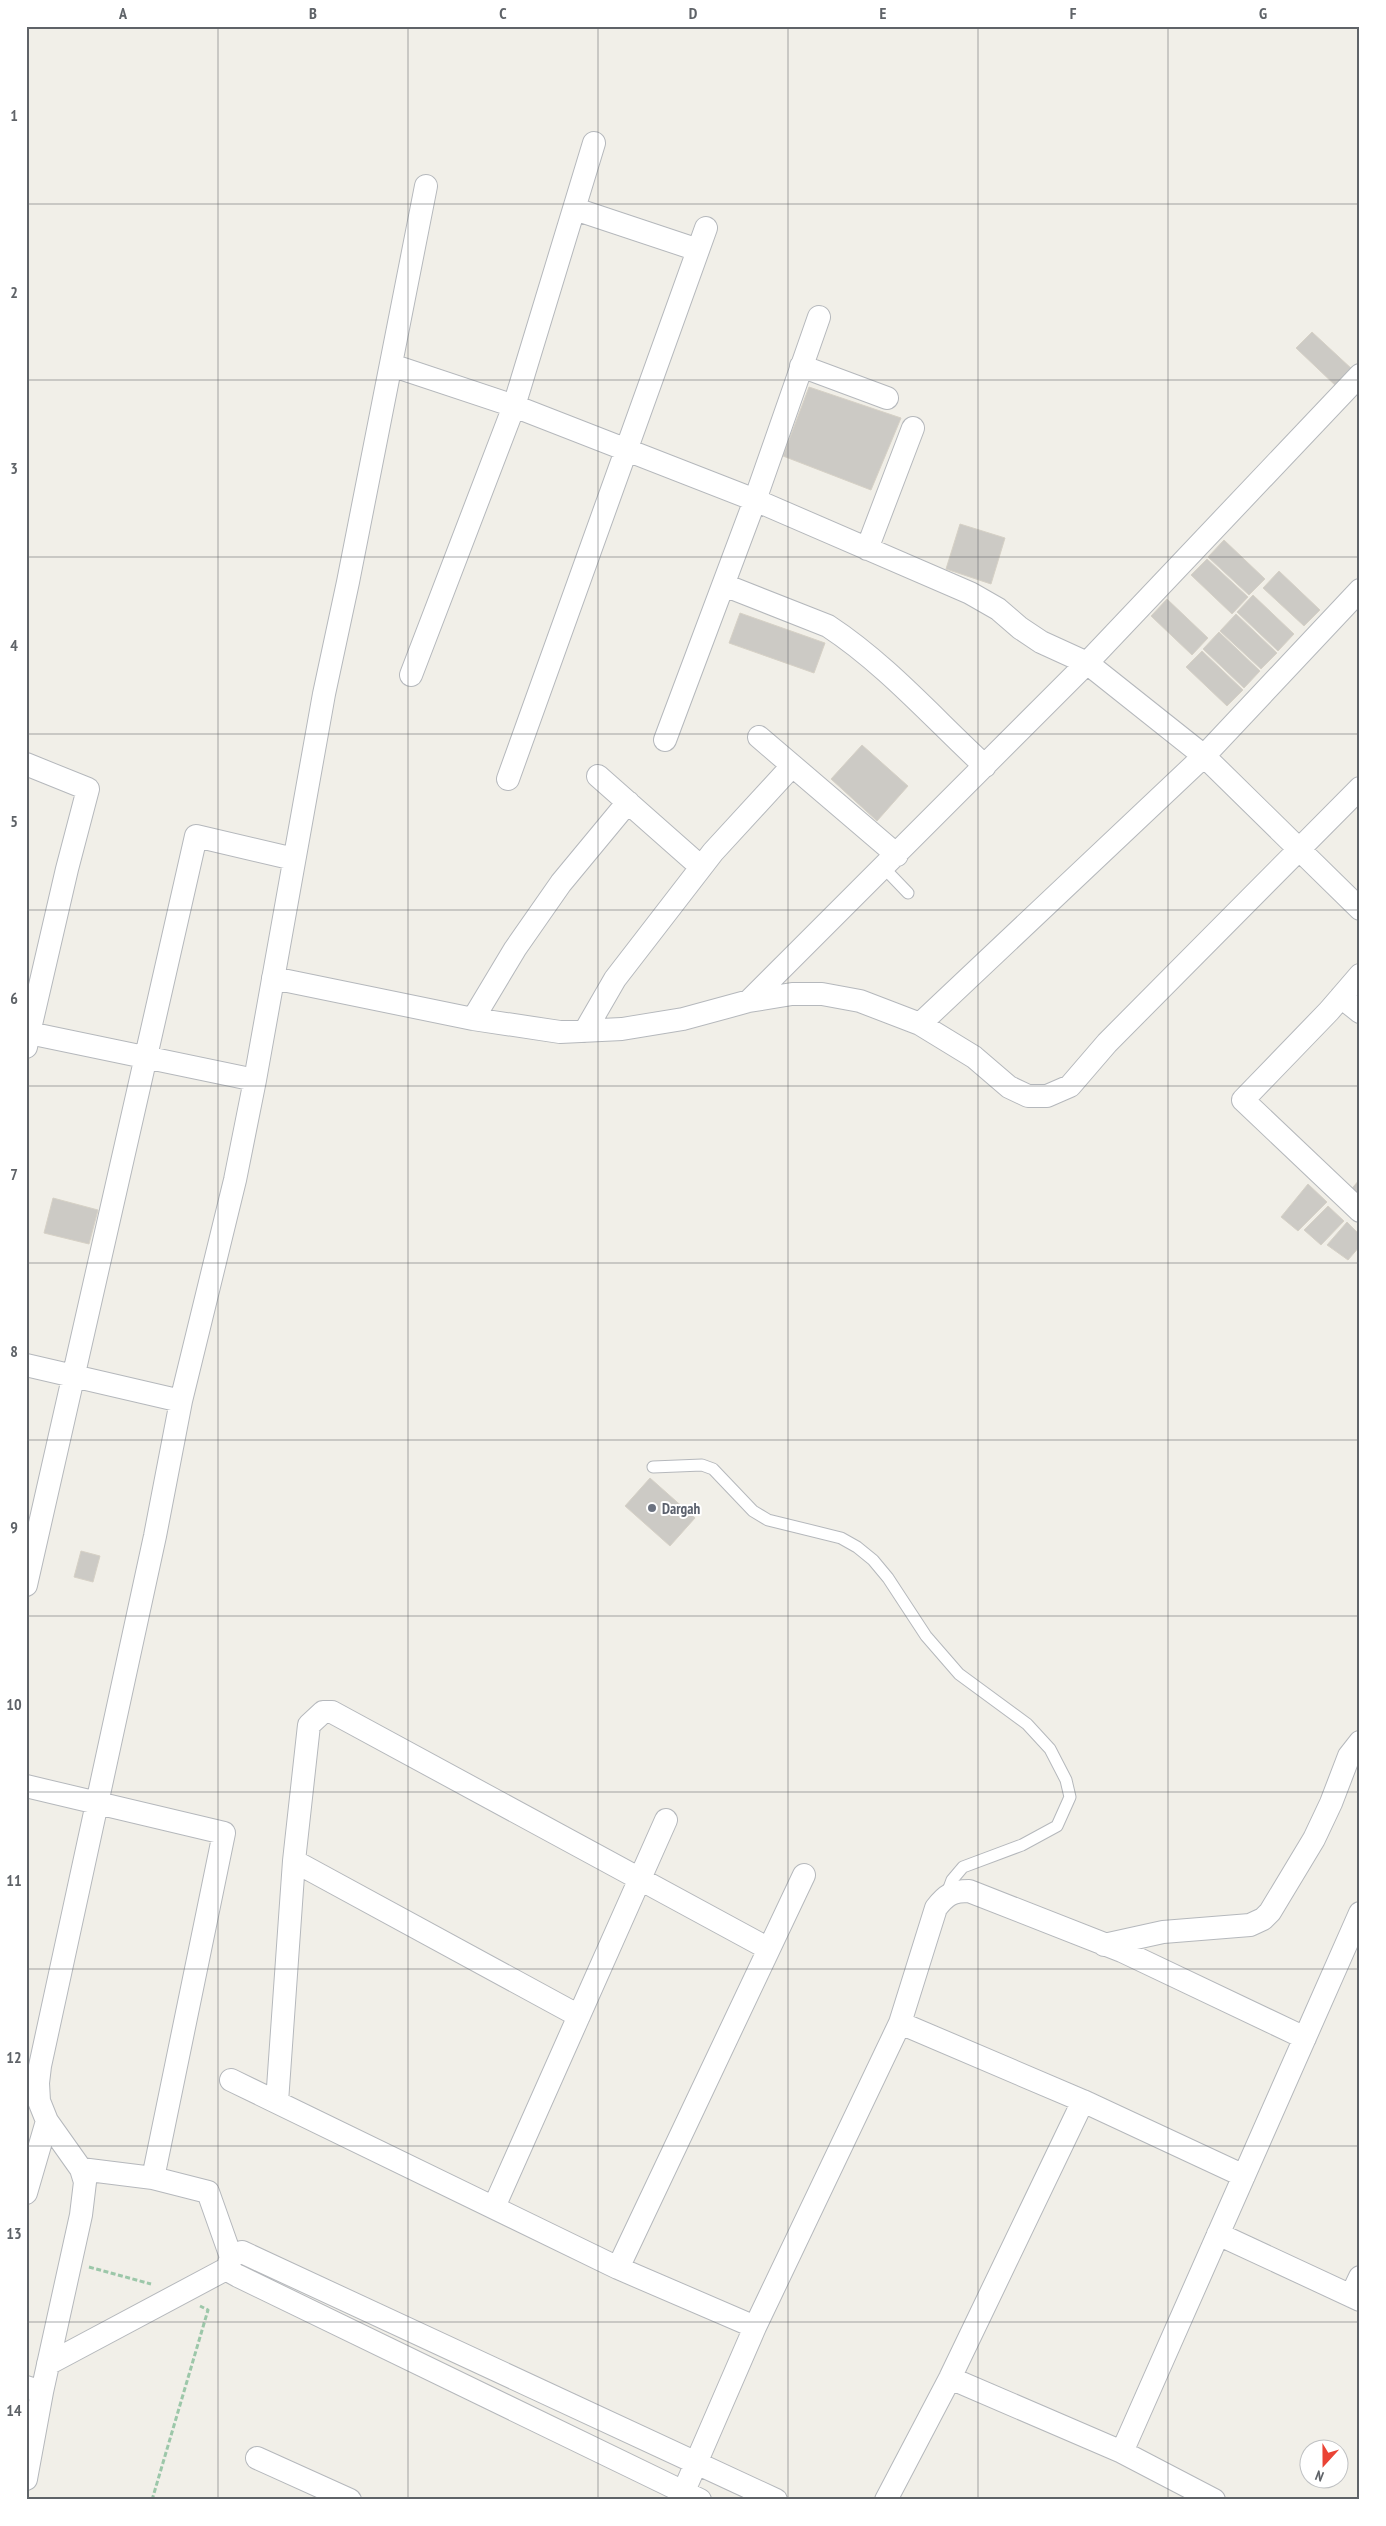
<svg xmlns="http://www.w3.org/2000/svg" width="1386" height="2526" viewBox="0 0 1386 2526" font-family="'PT Sans Narrow',sans-serif">
<style>
.building{fill:#cccac5;stroke:#d6d1c6}
.lines{fill:none;stroke-linecap:round;stroke-linejoin:round}
.lane-casing{stroke:#b5b8bc;stroke-width:13}
.street-casing{stroke:#b5b8bc;stroke-width:24}
.path{stroke:#9cc7a9;stroke-width:3;stroke-dasharray:5 2.5;stroke-linecap:butt}
.lane{stroke:#fff;stroke-width:11}
.street{stroke:#fff;stroke-width:22}
.grid{fill:none;stroke:#5f6368;stroke-width:1;stroke-opacity:0.55}
.worship-dot{fill:#6b7280;stroke:#fff;stroke-width:2}
.labels{text-anchor:middle;dominant-baseline:central;stroke-width:4;stroke-linejoin:round;paint-order:stroke}
.worship-label{font-size:15px;font-weight:bold;fill:#5b616d;stroke:#fff;text-anchor:start}
.neatline{fill:none;stroke:#5f6368;stroke-width:2}
.grid-label{font-size:16px;text-anchor:middle;font-weight:bold;fill:#5f6368}
</style>
<rect width="100%" height="100%" fill="#f1efe8"/>
<!-- building -->
<path class="building" d="M1312,332l41,38 -16,17 -41,-39z
M809,387l92,31 -30,72 -88,-34z
M960,524l45,14 -14,46 -45,-15z
M1224,540l41,39 -16,16 -41,-38z
M1207,559l41,38 -16,17 -41,-39z
M1279,571l41,39 -16,16 -41,-38z
M1253,595l41,39 -16,17 -41,-39z
M1167,599l41,39 -16,17 -41,-39z
M740,613l85,30 -11,30 -85,-30z
M1236,614l41,39 -16,16 -41,-38z
M1219,632l41,39 -16,17 -41,-39z
M1202,651l41,39 -16,16 -41,-39z
M862,745l46,41 -31,35 -46,-42z
M1360,1179v24l-12,-10z
M1308,1184l19,18 -29,29 -17,-14z
M53,1198l45,12 -9,34 -45,-11z
M1328,1206l16,15 -23,24 -17,-15z
M1347,1222l13,13v11l-12,14 -21,-15z
M650,1478l45,40 -25,28 -45,-40z
M81,1551l19,5 -7,26 -19,-5z"/>
<g class="lines">
<!-- lane casing -->
<g class="lane-casing">
<path id="lane" d="M884,868l24,25
M653,1467l49,-2 11,4 40,42 15,9 73,18 16,9 16,13 15,18 38,58 33,38 68,50 23,25 16,31 4,17 -13,29 -35,19 -59,22 -11,13 -6,16"/>
</g>
<!-- street casing -->
<g class="street-casing">
<path id="street" d="M575,209l123,41
M391,365l123,41 241,94 215,93 28,16 22,19 21,14 46,21 117,93 156,153
M801,366l86,32
M867,549l46,-121
M724,585l104,41c58,38 106,93 157,140
M411,675l103,-269 80,-263
M759,737l138,118
M665,740l90,-240 64,-183
M26,764l62,25 -21,80 -38,164
M598,776l103,91
M508,779l198,-551
M1360,975l-31,36 -86,89 117,111
M273,978l200,41 87,13 62,-3 61,-10 66,-18 43,-7h30l38,7 60,23 54,33 35,30 19,9h19l23,-10 37,-43 253,-255
M1341,997l19,15
M749,1001l338,-338 273,-288
M473,1019l42,-70 46,-66 67,-81
M920,1024l284,-268 156,-166
M585,1031l30,-52 98,-127 79,-86
M26,1047l3,-14 226,47
M26,1365l155,36
M26,1585l170,-749 98,23
M26,1786l198,47 -71,345
M294,1861l285,155
M1104,1945l59,-13 87,-7 13,-6 7,-7 44,-73 17,-36 18,-47 11,-14
M900,2023l183,78 161,75
M231,2080l387,188 137,59
M277,2102l17,-241 15,-136 14,-13h9l437,237
M81,2169l72,9 55,14 23,65
M26,2193l21,-72
M494,2207l172,-387
M1218,2234l142,66
M618,2268l186,-393
M1351,2296l9,-19
M48,2364l180,-96
M950,2378l172,74 92,48
M26,2387l16,5 -16,87
M42,2392l39,-177 4,-33 -4,-13 -34,-48 -8,-20 -1,-18 2,-17 115,-530 26,-135 54,-221 20,-100 69,-386 24,-112 78,-396
M1122,2452l238,-539
M257,2458l93,42
M680,2500l75,-173 145,-304 36,-115c10,-13 16,-17 33,-17l153,60 183,87
M700,2500l-462,-224 -9,-5c-2,-11 4,-17 13,-19l534,248
M886,2500l64,-122 133,-277"/>
</g>
<!-- path -->
<path class="path" d="M89,2267l62,17
M152,2500l56,-190 -8,-4"/>
<!-- lane -->
<use href="#lane" class="lane"/>
<!-- street -->
<use href="#street" class="street"/>
</g>
<!-- grid -->
<path class="grid" d="M218,26v2474M408,26v2474M598,26v2474M788,26v2474M978,26v2474M1168,26v2474M26,204h1334M26,380h1334M26,557h1334M26,734h1334M26,910h1334M26,1086h1334M26,1263h1334M26,1440h1334M26,1616h1334M26,1792h1334M26,1969h1334M26,2146h1334M26,2322h1334"/>
<!-- markers -->
<circle class="worship-dot" cx="652" cy="1508" r="5"/>
<g class="labels">
<!-- worship labels -->
<g class="worship-label">
<text x="662" y="1508">Dargah</text>
</g>
</g>
<!-- border -->
<rect width="1386" height="2526" fill="none" stroke="#ffffff" stroke-width="55"/>
<!-- north arrow -->
<g transform="translate(1324 2464) rotate(201)"><circle r="24" fill="#ffffff" stroke="#bfc1c3"/>
<path d="M0-4L9 19L0 12L-9 19Z" fill="#ea4335"/>
<text y="-8" font-size="14" font-weight="bold" text-anchor="middle" fill="#5f6368">N</text>
</g>
<rect x="28" y="28" width="1330" height="2470" class="neatline"/>
<g class="grid-label">
<text x="123" y="19">A</text>
<text x="313" y="19">B</text>
<text x="503" y="19">C</text>
<text x="693" y="19">D</text>
<text x="883" y="19">E</text>
<text x="1073" y="19">F</text>
<text x="1263" y="19">G</text>
<text x="14" y="121">1</text>
<text x="14" y="298">2</text>
<text x="14" y="474">3</text>
<text x="14" y="651">4</text>
<text x="14" y="827">5</text>
<text x="14" y="1004">6</text>
<text x="14" y="1180">7</text>
<text x="14" y="1357">8</text>
<text x="14" y="1533">9</text>
<text x="14" y="1710">10</text>
<text x="14" y="1886">11</text>
<text x="14" y="2063">12</text>
<text x="14" y="2239">13</text>
<text x="14" y="2416">14</text>
</g>
</svg>
